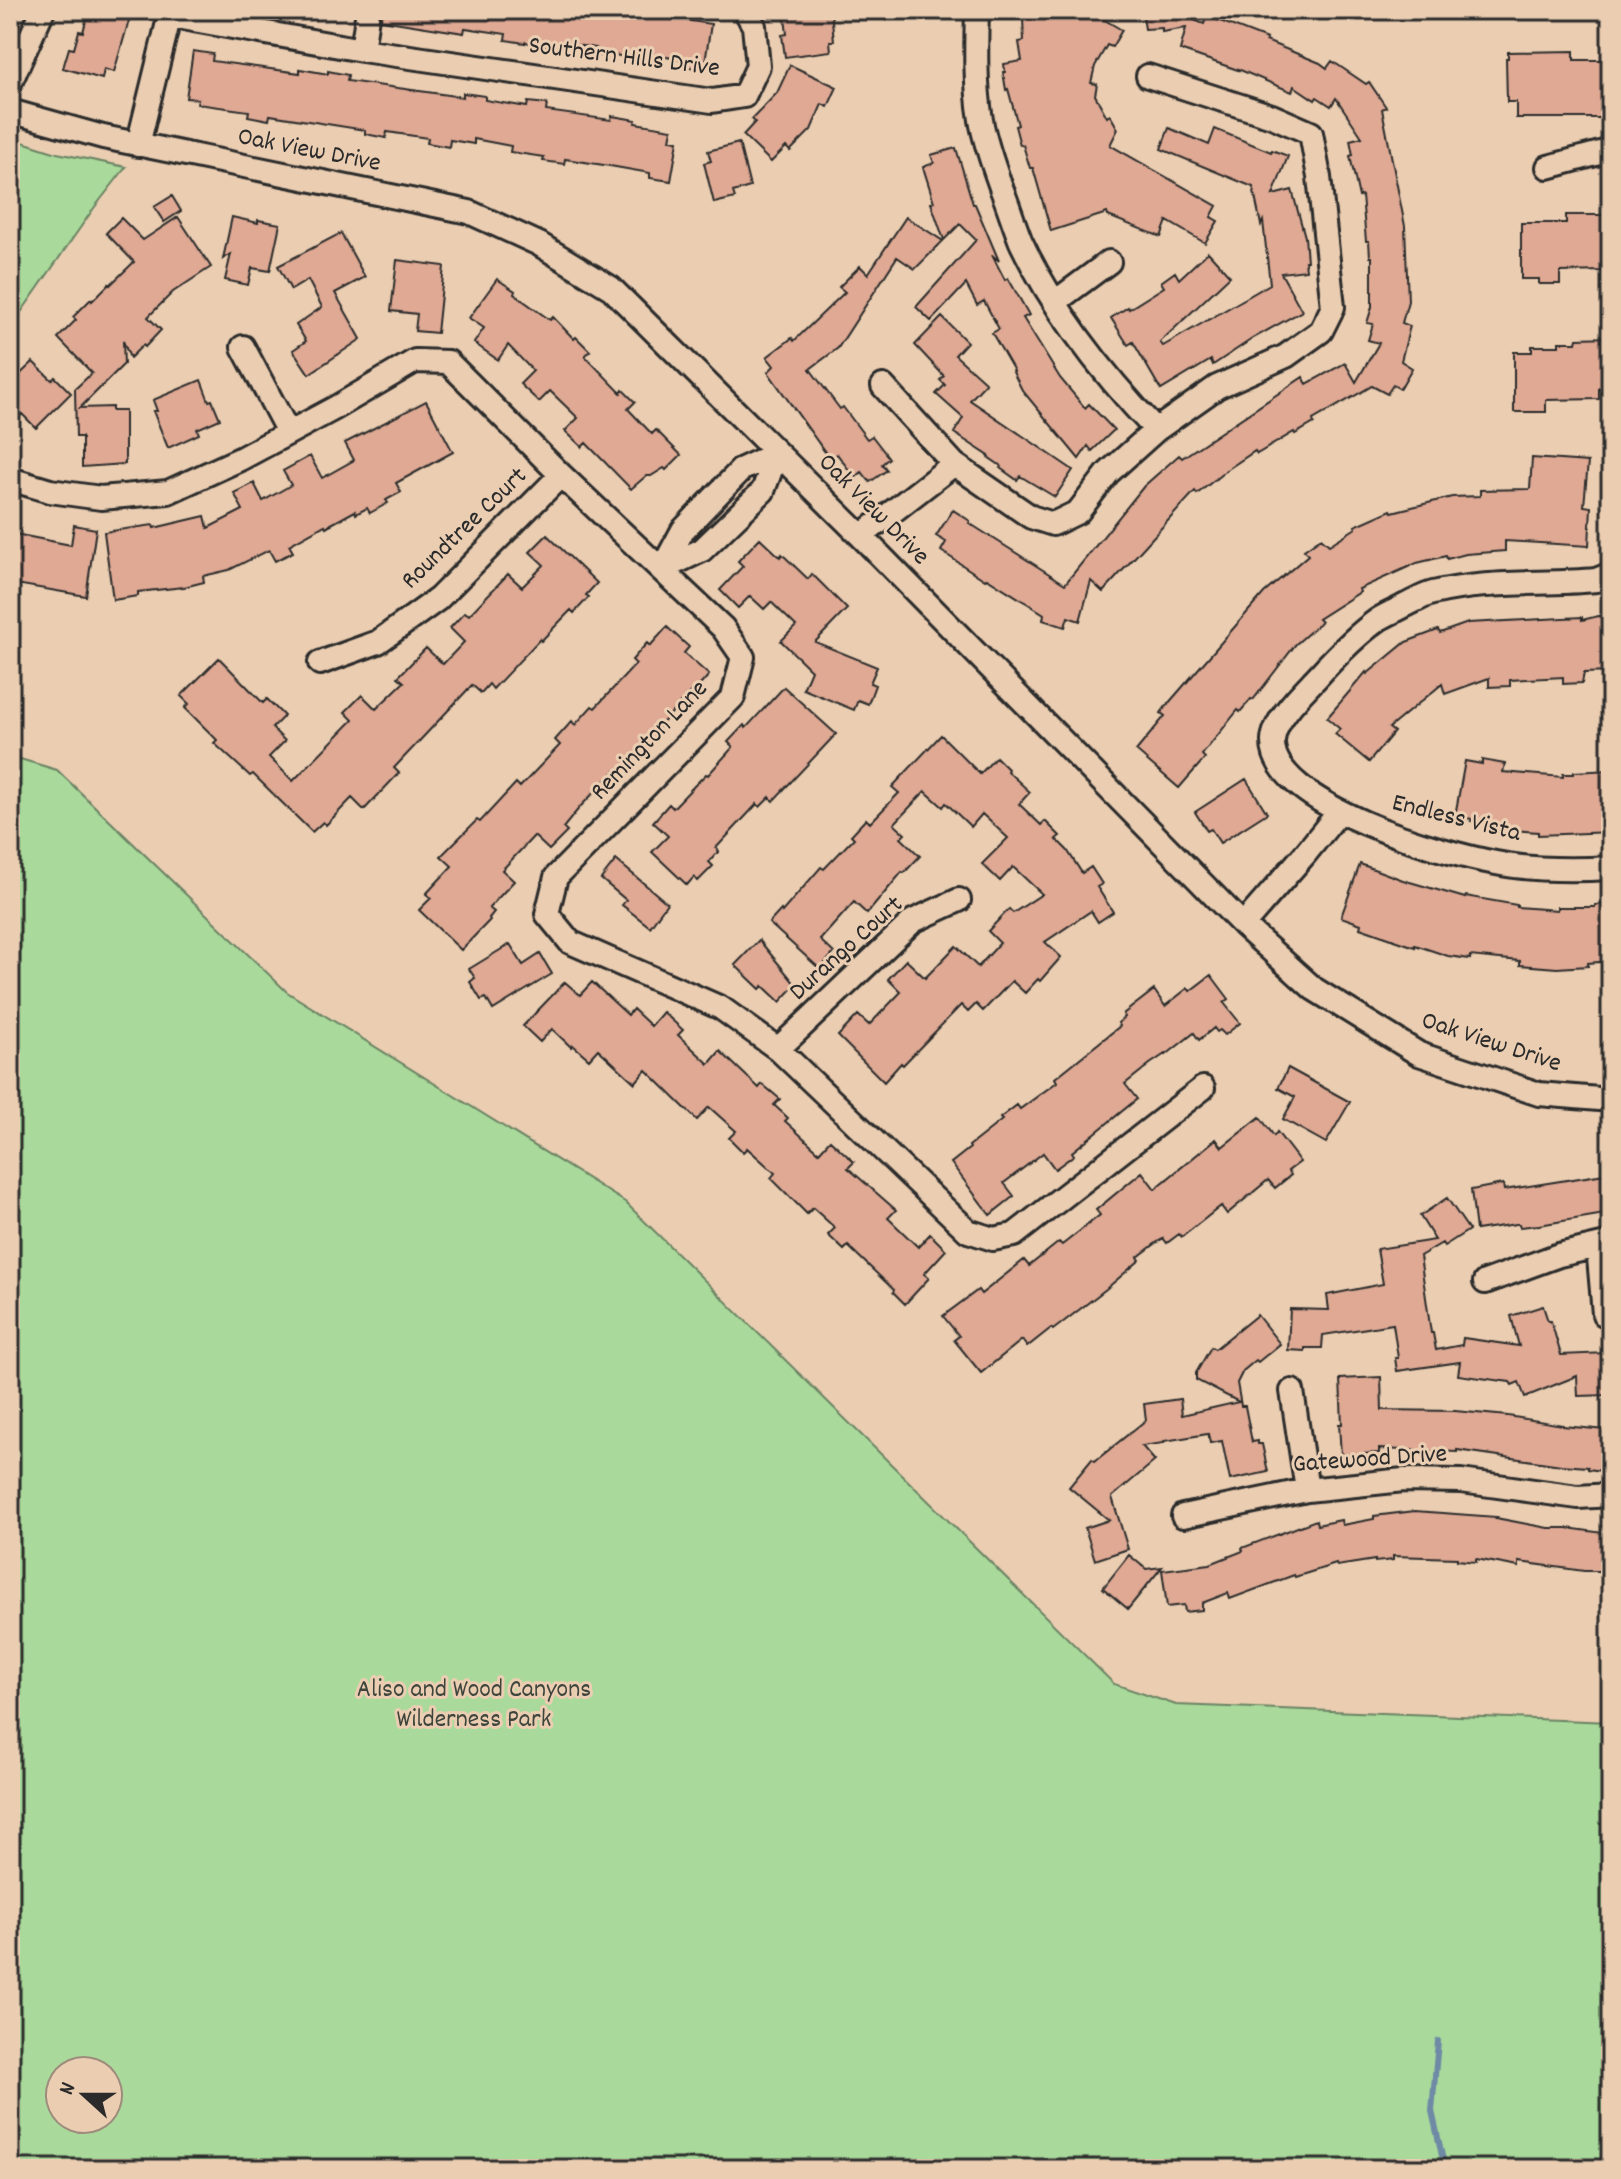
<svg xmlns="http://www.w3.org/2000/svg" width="1621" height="2179" viewBox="0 0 1621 2179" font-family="Dekko,sans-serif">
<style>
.green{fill:#a9da9b;stroke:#6a8263;stroke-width:2;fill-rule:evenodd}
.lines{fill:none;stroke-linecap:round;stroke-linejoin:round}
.stream{stroke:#6e8aa5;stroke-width:6}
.building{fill:#dfa994;stroke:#2b2b2b;stroke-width:2}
.minor-casing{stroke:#2b2b2b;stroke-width:28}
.minor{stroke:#ebceb2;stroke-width:22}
.labels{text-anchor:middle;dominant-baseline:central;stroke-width:6;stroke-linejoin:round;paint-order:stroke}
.street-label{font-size:26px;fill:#2b2b2b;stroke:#ebceb2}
.park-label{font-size:26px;fill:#3e453c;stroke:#ebceb2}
</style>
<rect width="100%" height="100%" fill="#ebceb2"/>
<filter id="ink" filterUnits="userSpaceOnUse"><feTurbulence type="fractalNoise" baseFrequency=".0125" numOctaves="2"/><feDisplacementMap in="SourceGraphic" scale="16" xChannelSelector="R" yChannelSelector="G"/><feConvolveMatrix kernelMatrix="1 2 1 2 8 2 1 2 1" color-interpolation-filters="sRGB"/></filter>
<g filter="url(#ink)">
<!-- green -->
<path class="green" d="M10,138l47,15 69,14 -32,41 -84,120z
M10,756l47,14 230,222 338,210 489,482 62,21 435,17v447h-1601zM60,2071h48v48h-48z"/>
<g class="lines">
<!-- stream -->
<path class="stream" d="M1438,2041l-6,70 13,58"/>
</g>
<!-- building -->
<path class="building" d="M89,10h43l-18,62 -10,-3 -2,10 -39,-11 6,-20 5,1 5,-18 4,1z
M382,10h237l92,14 -7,45 -16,-2 -1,-7 -43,-6v6l-30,-5v3l-19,-3 1,-7 -41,-6v5l-30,-5v1l-20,-3 1,-6 -41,-6 -1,5 -83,-13z
M784,10h47l3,31h-4l1,10 -46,6 -3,-22 5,-1z
M1031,10h71l1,9 19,11 -10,17 -5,-2 -12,21 -4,17 6,1 -2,11 12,22 3,-2 8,14 -8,16 107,61 -6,11 7,4 -13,22 -38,-22 -6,16 -53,-21 -1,-3 -56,18 -18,-63h-3l-7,-23h-3l-5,-19 3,-1 -10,-36 -2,1 -3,-18h2l-1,-8 18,-3 -3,-19 5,-1 -1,-23 9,-2z
M1142,10h38l1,5 23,9 3,-8 60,23 -1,2 54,22 7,5 5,-7 34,23 3,-2 17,25 -4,2 23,117 3,75 -6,22 8,3 -9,35 11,7 -12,21 -7,-4 -6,9 -15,-8 -59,34 1,3 -19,11 -1,-2 -37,22 -2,-3 -27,18 -31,25 -2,-3 -92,101 -12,-11 -11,40 -12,-4 -3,10 -22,-7 1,-6 -57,-36 -2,2 -44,-29 5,-9 -10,-6 17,-26 17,11 -1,2 96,61 79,-98 35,-31 3,3 121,-81 4,7 38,-21 11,19 23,-39 -11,-3 5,-16 -6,-1 5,-16v-50h-2l-1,-16h-3l-4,-45 -3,1 -9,-41 3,-1 -3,-15 12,-3 -26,-39 -5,8 -14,-9 -2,3 -21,-14 -2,6 -54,-23v1l-58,-20 6,-22 -24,4v-4l-17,1z
M193,51l20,3 -1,7 88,12v-4l28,5v-3l20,4 -1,6 116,16v-4l22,3v4l42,7 1,-5 19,2 -1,7 65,9 1,-4 24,4 -1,3 37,6 -2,11 8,1 -7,40 -21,-3v-5l-40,-7 -45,-7 -1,5 -21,-3 1,-4 -34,-5 1,-6 -37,-7v5l-24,-4 -1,7 -22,-4 1,-5 -41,-6 -1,6 -21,-4v-4l-95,-15 -1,5 -21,-4 1,-5 -52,-7 1,-5 -12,-1z
M1574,51v9h37v58h-95v-16h-9l-1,-44h2v-6z
M790,65l47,22 -9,20 -6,-3 -11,26 -21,21 -4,-4 -15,15 -28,-27 12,-13 -3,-3 25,-26z
M1169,128l40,17 6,-16 56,23 1,-2 16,6 -15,39 19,-5 13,47 2,24h-2l1,9 -25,3 21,38 -50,28 -39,26 -2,-5 -50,30 -28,-48 -5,3 -17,-27 17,-11 1,2 35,-22 -3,-5 14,-10 4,7 29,-27 22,24 -70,66 3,4 107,-62 -7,-63 -2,4 -8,-38 -92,-38z
M739,143l11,44 -17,5 2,6 -21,5 -10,-40 7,-2 -3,-10z
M956,148l17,56h2l24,57 -7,-6 13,25 3,-2 21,37 -6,3 37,60 25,30 4,-4 25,26 -22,21 -4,-5 -9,13 -57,-69 -9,-18 1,-1 -22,-38 7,-4 -15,-28 -7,4 -11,-21 -35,37 -15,-14 60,-67 -16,-16 -16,16 -13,-37 3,-1 -11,-35 11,-4 -3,-8z
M172,196l9,15 -17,11 -10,-15z
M1566,215h40v56l-46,1v12h-21v-5h-18v-56h45z
M178,217l33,50 -38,25 -25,25 13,13 -16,17 -2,-2 -13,13 -7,-17 1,23 -44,44 32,-1v4h13v53l-43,3v-30h-6l-1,-48 17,-16 -34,-35 18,-18 -3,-3 18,-18 1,2 17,-17 1,1 24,-23 -28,-29 15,-15 22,22z
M232,217l26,6v-3l22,4 -10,47 -18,-3 -4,17 -23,-5 6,-26 -8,5z
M906,217l37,24 -28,28 -18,-12 -59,91 -28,21 30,40 3,-2 24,32 5,-3 17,22 -7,6 5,6 -17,12 -8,-10 -7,6 -18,-24 -7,5 -62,-87 6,-6 -7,-9 25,-19 2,3 51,-49 -6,-5 21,-21 8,8z
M341,233l24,44 -30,16 26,46 -52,35 -16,-24 13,-9 -10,-16 26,-18 -14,-27 -17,10 -13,-24z
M397,260l47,6 -7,67 -22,-2 2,-17 -26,-3z
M497,279l18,12 -1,3 36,26 3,-3 21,22 2,-2 14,14 -5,5 36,37 2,-3 12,12 -7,7 24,25 4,-4 25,25 -15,15 -2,-2 -13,8h-5l-15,13 -45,-46 -4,4 -17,-16 13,-13 -28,-27 -11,11 -19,-18 13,-13 -25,-26 -10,15 -24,-17 10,-15 -15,-10z
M942,317l25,25 -12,13 31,28 -16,17 103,70 -18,27 -35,-21 -3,4 -17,-12 1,-2 -13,-9 1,-1 -35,-23 9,-15 -27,-24 9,-9 -5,-5 4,-4 -29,-31z
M1611,337v51h-12v11l-53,1v12h-32v-60h18v-6h27v-4h17l1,-4z
M33,362l19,18 3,-3 16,16 -35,35 -14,-14 -12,12v-32l7,-7 -5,-5z
M201,380l8,21 3,-1 8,19 -23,10 2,5 -31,14 -15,-37h4l-4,-11z
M426,401l27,51 -57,31 5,9 -15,8 2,3 -18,10 -3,-5 -11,6 -1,-3 -29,16 -1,-2 -36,20 4,7 -18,9 -6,-11 -40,20 -26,6 1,6 -20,5 -46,5v4l-25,4 -9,-68 49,-7 1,3 51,-12 3,12 35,-18 -9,-17 20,-10 9,18 28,-16 -8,-14 27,-15 12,22 32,-18 -9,-17z
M1532,458l56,4 -4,44 7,1 -2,39 -84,-5v10l-39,3 -19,5 -1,-3 -29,7 -58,26 1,3 -42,27 3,3 -25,22 -43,56 -2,-1 -11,13 -2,-2 -36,45 3,3 -26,30 -43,-37 29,-35 -4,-3 6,-8 97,-112 44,-38 -4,-5 17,-12 8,7 27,-17 -1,-2 36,-16 1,2 60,-15 28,-1v-6l50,-1z
M74,525l22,4 -10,67 -76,-13v-50l61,12z
M547,535l50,48 -11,12 3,2 -15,16 -3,-3 -30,31 -1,-2 -47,50 -4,-5 -8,9 -9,-8 -78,83 5,5 -35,37 -12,-12 -26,27 -3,-3 -11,10 -59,-58 -3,2 -36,-33 3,-3 -32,-32 4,-4 -8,-8 38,-38 44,45 4,-4 17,17 -12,12 13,13 -16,16 24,24 60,-61 -8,-8 17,-17 14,14 28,-27 -6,-5 28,-29 17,16 21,-22 -14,-14 15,-16 4,3 39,-41 14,13 22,-22 -14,-13z
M760,538l20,19 2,-3 26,25 4,-5 35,35 -32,33 62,25 -7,16 5,2 -7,19 -10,-4 -4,10 -51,-21 8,-19 -30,-29 15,-15 -25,-24 -7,7 -14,-13 -12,12 -18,-18 23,-24 -5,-5z
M1611,613v59l-27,1 -2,10 -19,1v-7l-53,3v6l-21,1v-9l-44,16 -3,-10 -53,44 5,4 -25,30 -34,-28 5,-5 -13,-11 39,-46 1,2 39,-32 32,-12 2,3 28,-10 114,-6v3z
M667,627l22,20 -5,6 25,22 -15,17 -2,-2 -74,83 -3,-2 -35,36 -17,21 4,4 -18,18 -15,-14 -32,34 12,11 -25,27 5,4 -5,6 1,2 -29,30 -42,-40 12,-12 -5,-4 26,-28 -11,-10 36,-36 3,2 36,-39 4,4 40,-42 -5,-5 17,-19 3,4 17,-19 3,2 41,-44 -4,-4 15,-17 3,3z
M784,687l52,47 -63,67 -3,-4 -10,10 -3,-3 -41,44 3,3 -10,11 4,4 -15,15 -4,-4 -7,8 -35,-33 16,-16 -15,-14 16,-18 4,4 23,-24 10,-10 2,1 25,-28 -5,-5 16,-17 2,3z
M941,735l39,39 16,-17 12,12 -1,2 23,21 -11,12 22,21 4,-4 15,15 -4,3 11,11 15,23 9,-6 11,17 -5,3 16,25 -15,10 -7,-11 -46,31 16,15 -21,24 -2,-2 -13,14 -13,-12 -29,30 -7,-7 -8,8 -7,-7 -58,60 -2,-2 -17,19 -46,-46 20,-21 11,10 32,-33 -13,-13 18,-19 19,18 31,-32 22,21 22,-24 -12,-12 21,-22 4,4 29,-19 -29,-27 -13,14 -18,-17 26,-26 -26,-24 -11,13 -25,-24 -3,4 -18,-16 -31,33 11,10 -4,4 19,18 -16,17 -2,-1 -35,42 -13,-12 -34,38 14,13 -14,16 -51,-46 12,-13 1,2 39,-45 3,2 30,-31 -3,-3 15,-16 4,4 29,-30 -7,-6z
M1482,760l23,4 -2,8 60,5v-3h11v-2l37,-2v62l-73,3v-3l-26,-2v-2l-41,-7 1,-2 -17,-3 10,-55 17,3z
M1246,779l21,34 -47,30 -9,-14 -4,2 -12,-19z
M616,860l51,43 -17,24 -28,-22 4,-5 -25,-21z
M1360,864l43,16 62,18 1,-2 51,9v2l40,3v-3h38v-2l16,-1v57l-23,2v3l-31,2 -37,-3v-4l-50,-5v3l-22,-3 -33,-11v2l-55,-19 1,-4 -20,-7z
M759,940l37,45 -16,17 -17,-16 -3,3 -25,-24z
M510,944l13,21 17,-11 12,20 -59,36 -7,-12 -5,2 -11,-18 5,-4 -6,-9z
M1211,975l18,24 -5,4 16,20 -15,12 -5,-5 -3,2 -3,-4 -15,12 -5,-7 -28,22 -1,-1 -15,10 -25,20 12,15 -65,53 2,3 -19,14 -12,-16 -39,30 10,13 -24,19 -39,-52 19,-15 -1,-2 33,-26 -2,-2 17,-13 3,4 37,-27 -2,-4 65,-52 -2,-3 7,-6 -2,-3 31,-24 11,16 23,-18 2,3z
M565,982l15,13 12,-13 36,33 5,-6 18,17 12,-14 20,18 -5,5 31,29 11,-13 39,37 3,-4 18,15 -6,6 14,13 -3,3 34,31 11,-12 24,22 -6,6 48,42 -8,8 30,29 12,-13 16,16 -22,24 5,4 -24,26 -12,-12 1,-2 -46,-44 -4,4 -16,-15 7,-7 -22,-20 -6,6 -36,-36 4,-5 -28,-25 -4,4 -14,-14 7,-7 -27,-24 -12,13 -51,-50 -11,13 -37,-34 -9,10 -16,-14 -2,2 -19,-18 -12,13 -17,-16z
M1288,1068l62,34 -24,41 -43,-24 12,-22 -17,-9z
M1260,1117l14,19 3,-4 23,30 -12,9 3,4 -16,13 -7,-8 -41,34 -6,-8 -39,31 -3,-3 -12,9 -4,-5 -25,19 2,3 -34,29 -53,41 -2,-2 -24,19 -5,-7 -41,33 -27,-33 5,-4 -16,-20 35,-26 3,4 43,-34 5,6 30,-24 3,3 38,-30 -4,-5 46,-38 13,17 61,-50 6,8z
M1611,1173v40l-72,12 -19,2 -1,-3h-3l-40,6 -5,-40 32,-6 1,6z
M1447,1198l22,32 -25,16 -2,-3 -22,13 11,77h2l3,17 26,-5 1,-7 56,8 -8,-30 32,-10 5,15h3l10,34 46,-2v3h4v39l-33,1 -1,-20 -52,21 -6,-15 -7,3 -2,-3 -52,-7 2,-13 -63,9 -2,-13h3l-5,-34 -70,11 -1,13h-17v3l-17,-1 2,-41 39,1 -2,-15 56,-11 -6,-35 58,-9 -15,-24z
M1257,1315l23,29 -22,18 -2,-2 -13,11 -6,12 4,23h4l7,36 6,-1v3h4l6,28 -38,8 -8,-39 -12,2 -2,-9 -44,7v2l-22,3 13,15 -43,36 16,52 -33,11 -10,-32 24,-8 -40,-33 23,-28 3,2 51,-41 -2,-16 36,-5 2,16 57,-13 -43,-22v-7l15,-26 4,2z
M1381,1377l1,33 73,1 53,5 55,9v1l43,4 -3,41 -15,-2v-2l-27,-2 -104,-15v2l-78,-3v4l-38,2 -2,-31h3l-2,-45z
M1415,1511l82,6 -1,1 52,10h19l44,6v37h-27l-65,-9v5l-43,-8v3l-19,-2v-2l-64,-2v4l-18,2v-2l-38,6 -1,-2 -41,13 -1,-2 -64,24 -2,-6 -26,10v7l-17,2 -1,-7 -17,2 -5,-37 48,-6 33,-13 -1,-3 74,-28 1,5 24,-5 1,5 32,-6v-3z
M1129,1555l17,14 16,-2 -34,42 -25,-21z"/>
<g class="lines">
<!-- minor casing -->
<g class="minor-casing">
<path id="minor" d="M977,10c-1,36 -2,74 4,110 4,23 13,48 21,70 7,17 12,35 19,52 33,70 82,132 135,188
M171,16l191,34 350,51 32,-5 14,-30 -4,-40 -9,-16
M362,50l6,-40
M10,83l33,-73
M10,111l93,26 366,75 70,32 72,44 250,248 382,389 71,64 105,65 120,40 72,6
M138,145l33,-135
M1548,167l63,-17
M1055,302l54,-40
M243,347l45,85
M883,386l71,78 77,53 22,7 25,-12 30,-39 48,-43 61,-43 69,-31 35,-25 12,-24 -14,-130 -8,-44 -39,-17 -124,-40
M10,479l40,12 51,7 67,-6 72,-33 95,-51 80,-47 33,1 113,113 162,153 20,29 -10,40 -177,180 -9,37 23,28 151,66 57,41 190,182 25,8 21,-4 189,-147
M861,536l93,-72
M662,569l40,-19 61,-59 14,-38
M662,569l21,-39 59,-61 35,-16
M1611,574l-15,6c-54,5 -109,0 -163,13 -9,2 -18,8 -27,12 -9,5 -19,9 -27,14 -23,16 -43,37 -62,58 -14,15 -43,42 -44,64 -2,65 173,113 223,122 35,7 80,7 115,5
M320,663l58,-21 60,-43 123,-124
M1243,925l62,-71 34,-42
M778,1049l135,-128 46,-21
M1598,1246l6,68
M1485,1282l74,-27 52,-12
M1292,1391l15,99
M1183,1516l124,-26 97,-10 57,1 117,16 33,-2"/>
</g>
<!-- minor -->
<use href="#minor" class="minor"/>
</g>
</g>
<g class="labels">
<!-- street labels -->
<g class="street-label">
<text transform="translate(624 58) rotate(7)">Southern Hills Drive</text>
<text transform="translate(309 151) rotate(11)">Oak View Drive</text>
<text transform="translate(873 510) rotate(45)">Oak View Drive</text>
<text transform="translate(465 529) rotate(-44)">Roundtree Court</text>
<text transform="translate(650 741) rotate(-46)">Remington Lane</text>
<text transform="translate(1456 819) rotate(14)">Endless Vista</text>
<text transform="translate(847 949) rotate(-42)">Durango Court</text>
<text transform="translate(1491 1043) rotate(18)">Oak View Drive</text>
<text transform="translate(1370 1460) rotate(-4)">Gatewood Drive</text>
</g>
<!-- park labels -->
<g class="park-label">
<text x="474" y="1690">Aliso and Wood Canyons<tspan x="474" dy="30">Wilderness Park</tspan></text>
</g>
</g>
<!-- margin -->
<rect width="1621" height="2179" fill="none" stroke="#ebceb2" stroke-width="40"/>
<rect x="20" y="20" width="1581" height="2139" fill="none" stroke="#2b2b2b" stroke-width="3" filter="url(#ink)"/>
<!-- north arrow -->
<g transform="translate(84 2095) rotate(291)"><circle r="38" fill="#ebceb2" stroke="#9e8d7c" stroke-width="2"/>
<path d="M0-6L14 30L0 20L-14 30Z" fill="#2b2b2b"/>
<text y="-12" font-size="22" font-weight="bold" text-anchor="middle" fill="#2b2b2b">N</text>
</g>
</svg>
